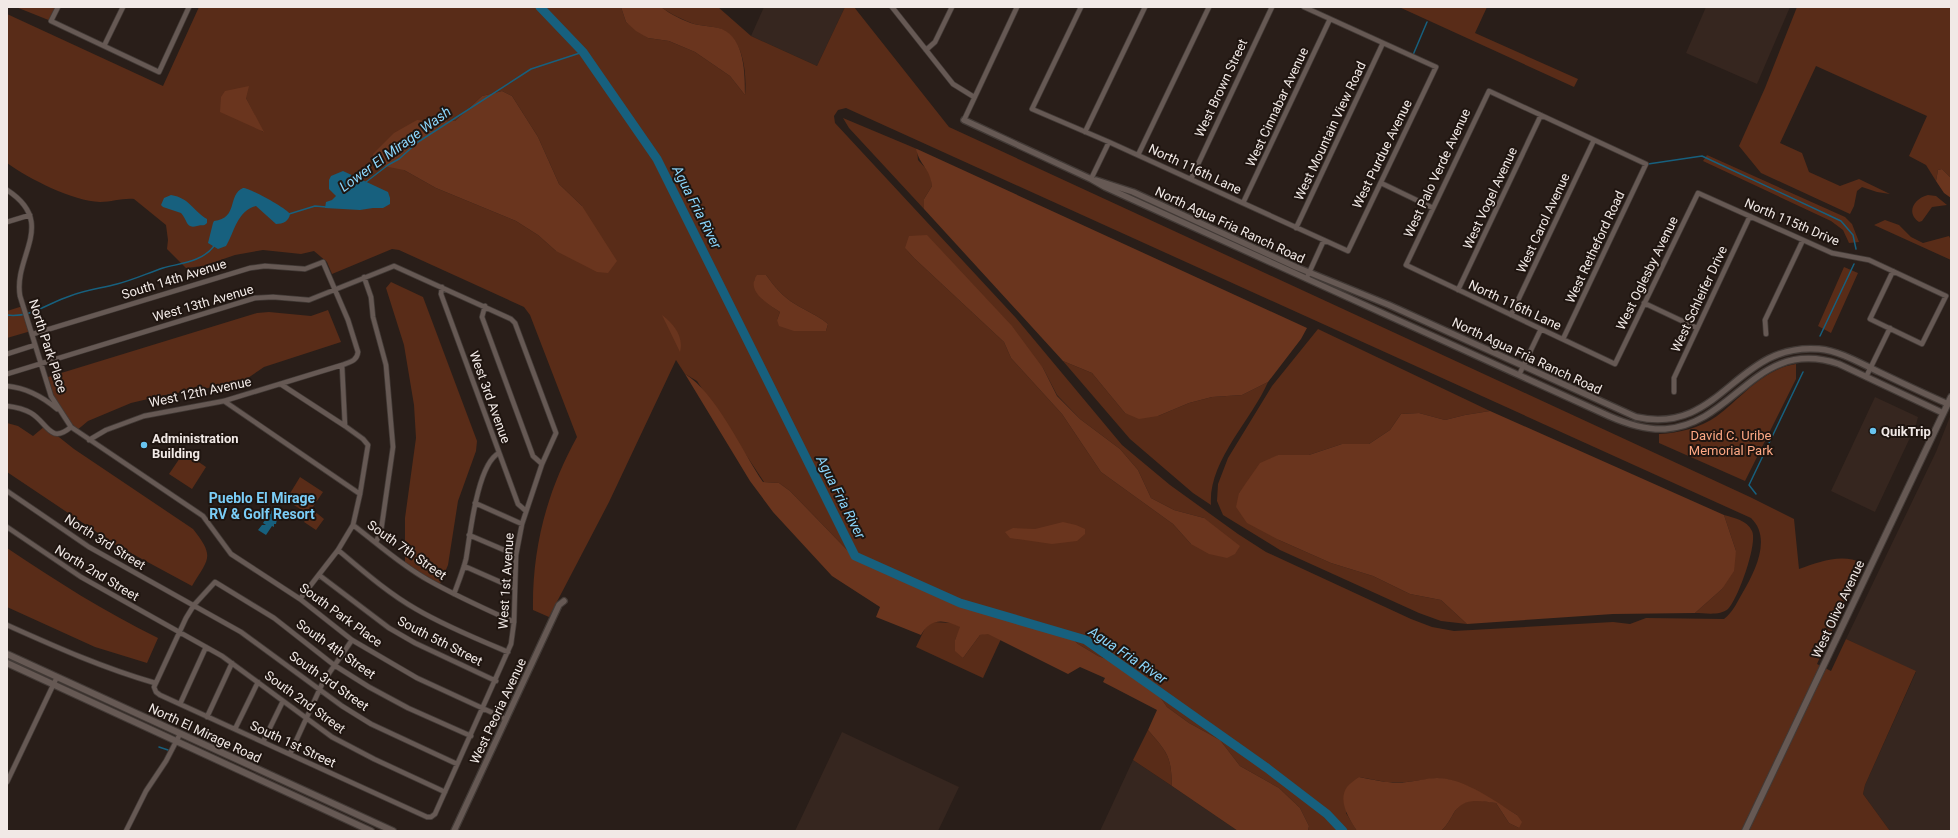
<svg xmlns="http://www.w3.org/2000/svg" width="1958" height="838" viewBox="0 0 1958 838" font-family="Roboto,sans-serif">
<style>
.built{fill:#36261f}
.green{fill:#592c18;fill-rule:evenodd}
.forest{fill:#6a351e}
.water{fill:#17607e}
.lines{fill:none;stroke-linecap:round;stroke-linejoin:round}
.stream{stroke:#17607e;stroke-width:1.5}
.river{stroke:#17607e;stroke-width:9}
.minor-casing{stroke:#423a36;stroke-width:6}
.tertiary-casing{stroke:#423a36;stroke-width:8}
.secondary-casing{stroke:#423a36;stroke-width:8}
.minor{stroke:#665954;stroke-width:4.5}
.tertiary{stroke:#665954;stroke-width:5.5}
.secondary{stroke:#665954;stroke-width:6}
.poi-dot{fill:#68c4f0;stroke:#1f1510;stroke-width:1.5}
.labels{text-anchor:middle;dominant-baseline:central;stroke-width:4;stroke-linejoin:round;paint-order:stroke}
.street-label{font-size:13px;fill:#f1e9e6;stroke:#1f1510}
.poi-label{font-size:13px;font-weight:bold;fill:#f1e9e6;stroke:#1f1510;text-anchor:start}
.park-label{font-size:13px;fill:#fea884;stroke:#1f1510}
.water-label{font-size:14px;font-style:italic;fill:#8bd6fc;stroke:#1f1510}
.neighbourhood-label{font-size:14px;font-weight:bold;fill:#7acdf6;stroke:#1f1510}
</style>
<rect width="100%" height="100%" fill="#291e19"/>
<!-- built -->
<path class="built" d="M764,7h81l-28,59 -66,-30z
M1706,7h84l-33,77 -71,-31z
M1875,397l43,20 -2,8 -41,87 -44,-21z
M1951,414v417h-61l-27,-37 2,-9 51,-113 -70,-33 90,-187z
M842,732l117,55 -21,44h-143z
M1133,760l39,26 66,45h-138z"/>
<!-- green -->
<path class="green" d="M16,7h42l-7,14z
M199,7h422l5,15 22,16 21,3 26,11 35,24 15,19c2,-20 -1,-57 -24,-66 -8,-3 -18,-3 -27,-5 -10,-4 -24,-10 -33,-17h57l33,29 66,30 28,-59h9l95,120 801,370 44,22 5,50c20,-7 43,-16 63,-6l-45,101 14,7 15,-32 70,32 -51,114 -2,9 27,37h-449c8,-8 9,-12 14,-20 10,-15 27,-10 41,-8l13,20 10,5 -2,-13 -47,-28 -20,-7 -12,-2 -31,4h-21l-27,-5 -13,36 11,18h-49l1,-5 -9,-18 -21,-20 -39,-22 -20,-26 -31,-17 -22,-16 -20,-29 -27,-14 -22,-8 -20,-12 -14,-13 -18,-7 -44,-12 -30,-3 -91,-38 -30,-17 -61,-63 -11,-8 -15,-1 -67,-101 -12,-7 -9,-14 -67,142 -60,115 -16,-7c-1,-62 14,-119 44,-173l-47,-122 -6,-8 -125,-57 -7,-1 -60,25 -5,-12 -13,-11 -13,3 -38,-4 -28,5 -32,11 -17,2 -19,-19 1,-9 -2,-15 -32,-26c-12,-1 -22,3 -34,3 -27,-1 -71,-23 -93,-39v-149l156,72zM502,91l10,5 26,41 21,47 23,22 -26,45 -18,-16 -22,-14 -80,-33 -32,-18 13,-50 38,1 27,-25zM221,98h25l17,34zM846,108l905,410c21,20 4,53 -8,74 -6,10 -9,19 -19,27l-78,-1 -16,6 -17,-2 -159,9 -22,-4 -21,-8 -145,-67 -28,-18 -68,-49 -48,-40 -106,-127 -181,-195 -1,-7 4,-6zM905,248l138,120 14,27 23,24 40,30 18,21 13,28 23,12 30,8 -13,26 -18,-20 -72,-52 -39,-58 -51,-56 -7,-16 -90,-84zM766,275c8,11 17,22 29,29 11,7 22,11 33,20l-2,7h-13l-36,-11 3,-8c-13,-9 -26,-16 -26,-32z
M1399,7h88l-12,26 103,46 -4,8z
M1797,7h154v171l-9,-9 -4,1 -2,11 -10,-16 -17,-9 18,-40 -111,-50 -36,77 22,10 7,19 31,14 19,-7 31,15 -13,-2 -15,-5 -5,4 -3,15 -4,8 -89,-41 -22,-27 26,-58z
M843,118l74,31 1,11 13,14 1,12 -8,13v10l-75,-81z
M1707,155l138,62 7,7 7,18 -10,1 -6,-13 -12,-9 -128,-60z
M1928,195l8,1 11,9 -15,2 -10,14 -3,1c-14,-10 -4,-24 9,-27z
M1885,220l14,5 12,12 12,6 26,-7 2,4v20l-77,-35z
M1844,267l14,6 -27,60 -13,-7z
M391,282l32,15 54,144 -1,10 -18,50 -10,64 -9,21 -34,-21v-47l11,-80 -2,-33 -10,-60 -18,-57z
M23,306l8,25 -24,7v-27z
M328,310l13,32 -77,25 -19,13 -19,5 -61,10 -34,8 -43,18 -12,10 -17,-20 -14,-33 212,-65 12,-1 42,4z
M1318,329l172,82 -25,4 -20,5 -26,-7 -18,1 -11,16 -21,14h-27l-33,11h-31l-31,28 -8,10 40,47 52,23 42,13 37,18 31,6 26,24 -26,-3 -22,-8 -139,-63 -57,-35 -6,-14 1,-17 10,-26 44,-72z
M1063,361l29,12 33,40 33,3 31,-13 23,-6 30,-2 26,-13c-17,39 -60,79 -57,123l-18,-12 -63,-54z
M1796,364v15l-51,102 -86,-38v-9c20,-1 41,-6 58,-18 25,-19 46,-47 79,-52z
M7,423l11,3 15,10 12,-10 29,23 119,80c22,28 16,29 -1,57l-76,-41 -109,-73z
M184,452l22,15 -14,22 -23,-15z
M300,477l23,15 -15,22 -22,-14z
M313,510l11,9 -8,11 -12,-8z
M1724,515c10,3 23,5 28,16 6,12 -14,68 -24,78 -8,7 -23,4 -33,4l27,-24 14,-38z
M7,548c49,33 98,64 151,90l-11,25 -52,-16 -88,-40z
M933,622l20,1 8,4 -6,13 8,18 17,-23 8,-2 13,6 -18,39 -67,-31 10,-21z
M1148,730c20,23 23,26 24,56l-39,-26z"/>
<!-- forest -->
<path class="forest" d="M621,7h40c9,7 23,14 33,17 9,2 19,2 28,5 23,10 23,45 23,66l-15,-19 -35,-24 -26,-11 -21,-3 -12,-7 -10,-9z
M249,86l-3,12 18,34 -44,-20 1,-15 4,-6z
M502,91l10,5 26,41 21,47 23,22 35,55 -9,12 -11,-1 -41,-21 -18,-16 -22,-14 -80,-33 -32,-18 -31,-6v-10l21,-21 23,-13 38,1 27,-25z
M916,149h1l390,179 -6,11 -33,43 -26,13 -30,2 -23,6 -31,13 -19,3 -14,-6 -33,-40 -29,-12 -139,-152v-10l8,-13c-2,-18 -12,-20 -16,-37z
M1942,169l9,9v20l-7,-5 -8,-12 2,-11z
M927,235l85,91 31,42 14,28 23,23 40,30 18,21 13,28 23,12 30,8 36,28 -5,8 -8,4 -18,-4 -18,-10 -18,-20 -72,-52 -39,-58 -51,-56 -7,-16 -90,-84 -9,-10 4,-12z
M757,275h9c8,11 17,22 29,29 11,7 22,11 33,20l-2,7h-32l-15,-5 -2,-6 3,-8c-12,-8 -35,-21 -23,-37z
M662,315c12,9 22,22 18,37z
M685,374c31,19 57,77 78,108l16,1 11,8 61,63 30,17 91,38 30,3 44,12 18,7 14,13 20,12 22,8 27,14 20,29 22,16 31,17 20,26 39,22 21,20 9,18 -1,5h-70l-66,-45c-1,-30 -4,-33 -24,-56l9,-20 -54,-28 2,-4 -25,-11 -12,7 -80,-40 -8,1 -17,23 -8,-7v-11l5,-13c-16,-8 -30,-9 -39,8l-45,-18 4,-10 -48,-31 -59,-64 -23,-31z
M1490,411l234,104 12,36 -2,20 -12,18 -27,24 -82,1 -146,10 -26,-24 -31,-6 -37,-18 -42,-13 -52,-23 -32,-17 -11,-16 3,-14 21,-30 18,-8h31l33,-11h27l21,-14 11,-16 18,-1 26,7 20,-5z
M1063,522l13,3 9,4v5l-8,7 -25,3 -42,-6 -5,-6 8,-4 22,1z
M1359,777c16,3 31,7 48,5 10,-1 20,-4 30,-4 27,0 58,23 80,37l5,7 -3,6 -10,-5 -13,-20c-14,-2 -31,-6 -41,8 -5,8 -6,12 -14,20h-84c-7,-11 -20,-30 -10,-44 3,-4 8,-7 12,-10z"/>
<!-- water -->
<path class="water" d="M343,171l45,21 2,6v6l-7,4h-10l-13,2 -35,-2 1,-6 6,-2 4,-4 -7,-7v-9l2,-4z
M243,188c7,0 43,20 47,26 -1,7 -7,10 -14,10l-20,-18c-19,5 -21,25 -30,40l-8,3 -10,-6 5,-20 1,-2c25,-3 13,-26 29,-33z
M171,195c19,3 22,16 36,24v4c-4,4 -5,1 -10,3 -11,3 -9,-5 -16,-13l-18,-6 -2,-2 3,-7z
M272,510l8,6 -1,3h-2l-1,5h-2v3l-2,-1 -6,9 -8,-5 4,-5h4l-3,-2z"/>
<g class="lines">
<!-- stream -->
<path class="stream" d="M1413,55l14,-33
M1648,164l54,-8 139,65 12,14 3,14
M366,182l22,-17 11,-6 19,-17 113,-73 52,-17
M289,214l26,-8 11,1
M7,315c24,3 41,-12 63,-19 15,-6 32,-8 47,-12 16,-4 31,-11 46,-16 18,-5 39,-6 51,-22
M1820,336l34,-72
M1756,494l-7,-9 54,-113
M159,747l9,3"/>
<!-- river -->
<path class="river" d="M540,7l43,45 74,107 198,397 105,47 126,37 181,128 60,46 16,17"/>
<!-- minor casing -->
<g class="minor-casing">
<path id="minor" d="M58,7l-7,14 108,51 30,-65
M892,7l61,77 21,13
M1081,7l-49,102 77,33 239,109 88,-184 -132,-60
M104,46l19,-39
M926,50l9,-8 17,-35
M964,120l53,-113
M1085,132l60,-125
M1138,155l71,-148
M1091,179l18,-37
M1191,179l81,-172
M1381,183l52,25
M7,190c51,33 6,66 13,106l31,100 20,31 132,89 28,38 69,45 52,41 65,38 89,41
M1243,203l87,-184
M7,222l23,-7
M1296,228l87,-185
M1308,275l16,-35
M364,277l7,20 2,20 13,48 7,82 -12,84 -5,11
M442,287l-1,7 77,210 8,7
M1458,290l83,-175
M1644,303l53,25
M485,306l-3,11 51,139 9,8
M1511,315l83,-175
M33,334l217,-66 15,-2 40,3 18,-7 25,58 10,32c-1,9 -8,10 -16,13l3,61 18,13 5,6 -8,49 -7,31 -15,25 -38,49
M1766,334l-1,-14 38,-80
M1563,339l83,-175 -157,-73 -83,174 209,99 83,-171 134,60 37,7 77,36 -24,48 -52,-25 23,-48
M7,354l28,-9
M7,374l248,-76 18,-1 36,3 85,-34 117,53 4,4 41,110 -14,31 -20,60 -6,31 -2,67 -3,22 -76,170 -4,3h-4l-267,-122 -4,-3 -2,-5 32,-69 8,-13 21,-23 59,36 60,47 35,22 39,21 63,28
M1519,375l22,-46
M1866,377l24,-49
M282,385l63,41
M7,386c20,2 36,11 50,23
M1674,392v-14l76,-162
M224,401l136,93
M7,406c8,1 17,3 24,7 16,9 19,32 40,14
M89,440l17,-10 38,-14 80,-15 118,-36
M7,491l82,56 152,85 101,74 29,18 86,40
M475,503l47,21
M353,525c25,19 48,40 75,55 28,16 57,29 86,42
M7,527l74,50 141,79 110,81 42,22 71,33
M469,535l47,20
M338,550c25,21 50,43 78,59 29,17 61,30 92,43
M464,566l50,22
M319,575l70,53 26,15 81,38
M454,594c4,-11 9,-23 12,-35 4,-23 11,-95 33,-106
M7,625c49,22 96,43 148,58
M180,704l26,-57
M207,717l25,-54
M235,729l23,-47
M263,742l20,-41
M290,754l33,-72 29,-42
M7,782l50,-105
M126,831l20,-40 20,-30 14,-27"/>
</g>
<!-- tertiary casing -->
<g class="tertiary-casing">
<path id="tertiary" d="M964,120l127,59 14,8 504,229c18,8 36,14 56,13 71,-5 91,-93 174,-65l104,49
M1096,180l37,12 163,75 93,38 247,112c86,19 99,-75 183,-68 21,2 41,14 60,23 23,11 46,22 69,32
M454,831l105,-226 5,-4"/>
</g>
<!-- secondary casing -->
<g class="secondary-casing">
<path id="secondary" d="M7,654l386,177
M7,663l364,168
M1745,831l206,-434"/>
</g>
<!-- minor -->
<use href="#minor" class="minor"/>
<!-- tertiary -->
<use href="#tertiary" class="tertiary"/>
<!-- secondary -->
<use href="#secondary" class="secondary"/>
</g>
<!-- markers -->
<g class="poi-dot">
<circle cx="1873" cy="431" r="4"/>
<circle cx="144" cy="445" r="4"/>
</g>
<g class="labels">
<!-- street labels -->
<g class="street-label">
<text transform="translate(1221 88) rotate(-65)">West Brown Street</text>
<text transform="translate(1277 107) rotate(-65)">West Cinnabar Avenue</text>
<text transform="translate(1330 131) rotate(-65)">West Mountain View Road</text>
<text transform="translate(1382 154) rotate(-64)">West Purdue Avenue</text>
<text transform="translate(1195 169) rotate(25)">North 116th Lane</text>
<text transform="translate(1437 173) rotate(-65)">West Palo Verde Avenue</text>
<text transform="translate(1490 198) rotate(-65)">West Vogel Avenue</text>
<text transform="translate(1792 222) rotate(23)">North 115th Drive</text>
<text transform="translate(1543 223) rotate(-65)">West Carol Avenue</text>
<text transform="translate(1230 225) rotate(25)">North Agua Fria Ranch Road</text>
<text transform="translate(1595 247) rotate(-65)">West Retheford Road</text>
<text transform="translate(1647 273) rotate(-64)">West Oglesby Avenue</text>
<text transform="translate(174 279) rotate(-17)">South 14th Avenue</text>
<text transform="translate(1699 299) rotate(-65)">West Schleifer Drive</text>
<text transform="translate(203 303) rotate(-16)">West 13th Avenue</text>
<text transform="translate(1515 305) rotate(25)">North 116th Lane</text>
<text transform="translate(48 346) rotate(72)">North Park Place</text>
<text transform="translate(1527 356) rotate(25)">North Agua Fria Ranch Road</text>
<text transform="translate(200 392) rotate(-12)">West 12th Avenue</text>
<text transform="translate(490 397) rotate(70)">West 3rd Avenue</text>
<text transform="translate(105 542) rotate(32)">North 3rd Street</text>
<text transform="translate(407 550) rotate(35)">South 7th Street</text>
<text transform="translate(97 573) rotate(31)">North 2nd Street</text>
<text transform="translate(506 581) rotate(-86)">West 1st Avenue</text>
<text transform="translate(1838 609) rotate(-65)">West Olive Avenue</text>
<text transform="translate(341 615) rotate(36)">South Park Place</text>
<text transform="translate(440 641) rotate(27)">South 5th Street</text>
<text transform="translate(336 649) rotate(35)">South 4th Street</text>
<text transform="translate(329 681) rotate(35)">South 3rd Street</text>
<text transform="translate(305 702) rotate(36)">South 2nd Street</text>
<text transform="translate(498 711) rotate(-65)">West Peoria Avenue</text>
<text transform="translate(205 733) rotate(25)">North El Mirage Road</text>
<text transform="translate(293 744) rotate(25)">South 1st Street</text>
</g>
<!-- poi labels -->
<g class="poi-label">
<text x="1881" y="431">QuikTrip</text>
<text x="152" y="438">Administration<tspan x="152" dy="15">Building</tspan></text>
</g>
<!-- park labels -->
<g class="park-label">
<text x="1731" y="435">David C. Uribe<tspan x="1731" dy="15">Memorial Park</tspan></text>
</g>
<!-- water labels -->
<g class="water-label">
<text transform="translate(395 149) rotate(-36)">Lower El Mirage Wash</text>
<text transform="translate(697 207) rotate(63)">Agua Fria River</text>
<text transform="translate(841 497) rotate(63)">Agua Fria River</text>
<text transform="translate(1128 655) rotate(34)">Agua Fria River</text>
</g>
<!-- neighbourhood labels -->
<g class="neighbourhood-label">
<text x="262" y="498">Pueblo El Mirage<tspan x="262" dy="16">RV &amp; Golf Resort</tspan></text>
</g>
</g>
<!-- border -->
<rect width="1958" height="838" fill="none" stroke="#f1e9e6" stroke-width="16"/>
</svg>
